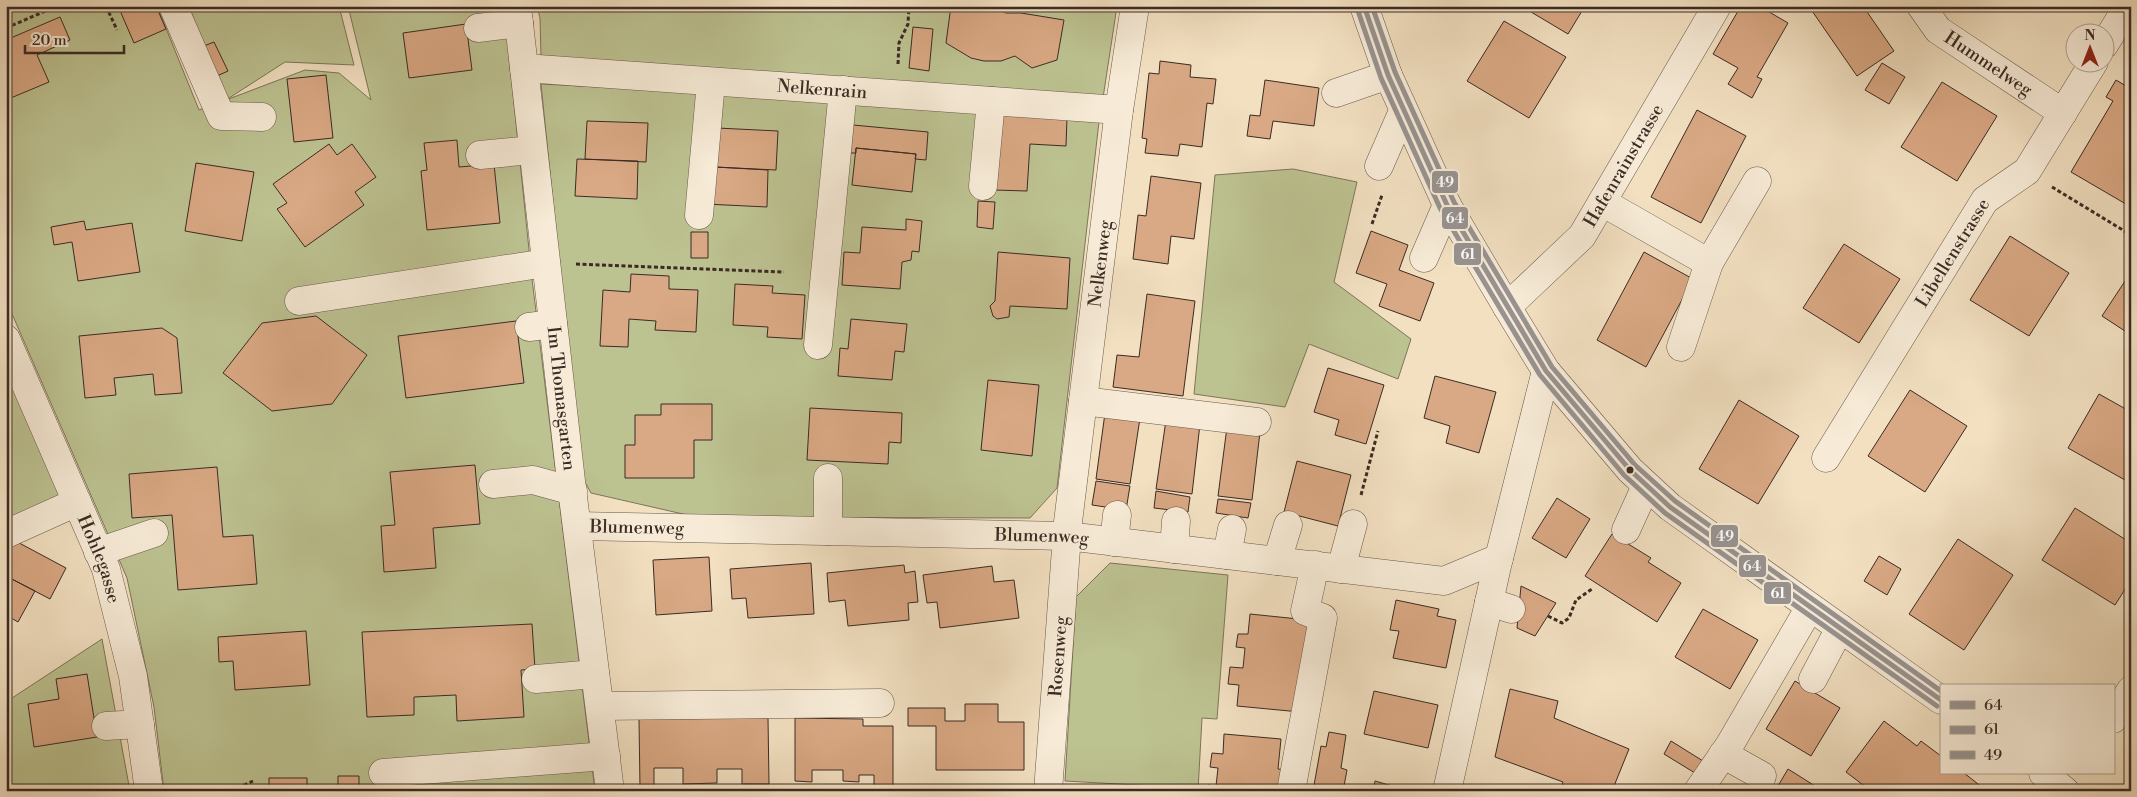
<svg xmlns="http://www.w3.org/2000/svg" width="2137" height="797" viewBox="0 0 2137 797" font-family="'Libre Bodoni',serif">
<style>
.green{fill:#bdc291;stroke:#7c765a}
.building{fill:#d9a884;stroke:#3b2b24}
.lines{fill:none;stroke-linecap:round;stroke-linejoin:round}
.minor-casing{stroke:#69584b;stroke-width:29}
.path{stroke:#3b2b24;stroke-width:3;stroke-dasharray:4 2.5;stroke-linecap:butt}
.minor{stroke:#f7ebd7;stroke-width:28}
.bus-1-casing{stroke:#f7ebd7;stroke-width:9}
.bus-2-casing{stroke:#f7ebd7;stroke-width:9}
.bus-3-casing{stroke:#f7ebd7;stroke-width:9}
.bus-1{stroke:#989391;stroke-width:5}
.bus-2{stroke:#989391;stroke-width:5}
.bus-3{stroke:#989391;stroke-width:5}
.bus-dot{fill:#3b2b24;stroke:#f7ebd7;stroke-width:2}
.labels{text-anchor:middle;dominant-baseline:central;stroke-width:4;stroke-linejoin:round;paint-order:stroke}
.street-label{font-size:18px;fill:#3b2b24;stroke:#f7ebd7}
.line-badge{stroke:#f7ebd7;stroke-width:2}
.badge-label{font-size:14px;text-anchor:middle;font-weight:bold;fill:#fff}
</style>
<rect width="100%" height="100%" fill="#f2e0c1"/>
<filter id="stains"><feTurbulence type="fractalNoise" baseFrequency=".004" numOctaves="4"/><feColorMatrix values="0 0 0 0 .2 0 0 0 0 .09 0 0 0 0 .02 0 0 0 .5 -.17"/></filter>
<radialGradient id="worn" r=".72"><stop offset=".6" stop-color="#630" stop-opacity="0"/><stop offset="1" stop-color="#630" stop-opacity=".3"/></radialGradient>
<!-- green -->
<path class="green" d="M6,6h151l42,104 25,-10 -35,-94h150l15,59 -69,-3 -59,38 79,-30 34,3 32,27 -23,-94h150l9,29 25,244 63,512h-431l-10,-84 -27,-129 -121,-278z
M537,6h580l-14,92 -562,-41 -1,-39z
M541,84l559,29 -43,375 -27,30 -334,-1 -105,-24 -10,-18z
M1293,169l64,13 -23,100 77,57 -13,40 -89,-35 -24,63 -91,-13 21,-219z
M6,366l55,128 -55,30z
M1110,563l118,12 -11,144 -15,-1 -4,73h-43v-5l-90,-5 11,-184z
M102,639l28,152h-124v-89z"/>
<!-- building -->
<path class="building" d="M118,6h38l10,23 -32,14z
M951,6l39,1 16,6h15l43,7 -7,40 -25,8 -17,-12 -14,5h-17l-13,-3 -25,-15z
M1521,6h64l-17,28z
M1741,6h18l29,17 -31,54 5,2 -10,19 -24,-14 10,-16 -25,-14z
M1813,6h50l31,45 -37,25 -47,-68z
M60,17l10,23 -33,15 12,27 -43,18v-60z
M1504,21l62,36 -37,61 -62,-37z
M466,24l6,46 -63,8 -6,-45z
M913,27l20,2 -4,42 -20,-3z
M214,42l14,29 -11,5 -13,-30z
M1160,61l31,4 -1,12 26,2 -3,25 -6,-1 -5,44 -22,-3 -2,12 -33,-3 2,-14 -5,-1 7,-65 10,1z
M1882,63l23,14 -16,27 -24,-14z
M326,75l7,63 -39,4 -7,-63z
M1265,80l54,8 -5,38 -41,-5 -3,18 -23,-3 3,-21 10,1z
M2116,80l15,9v118l-60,-35 42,-71 -7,-4z
M1942,82l55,34 -40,65 -56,-34z
M1697,110l49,26 -45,87 -50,-26z
M998,113l69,4 -1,29 -36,-2 -3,47 -33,-1z
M587,121l61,2 -2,39 -61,-3z
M853,125l75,7 -2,28 -11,-1 1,-5 -60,-6v5h-6z
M717,128l61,3 -2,39 -61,-3z
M457,140l2,27 35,-3 6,59 -73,7 -6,-59 6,-1 -3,-27z
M329,144l8,11 15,-11 24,33 -21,15 9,13 -59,42 -28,-38 10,-6 -14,-19z
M856,148l60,6 -4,38 -60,-7z
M577,159l61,2 -1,38 -62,-3z
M196,163l58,9 -12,69 -57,-10z
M715,167l53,3 -1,37 -62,-3z
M1151,176l50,7 -7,56 -23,-3 -3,28 -35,-5 5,-44 8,1z
M978,201l17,1 -2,27 -16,-2z
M906,219l16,2 -3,31 -7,-1 -1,9 -9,2 -2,27 -58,-4 2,-33 16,1 2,-26 44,3z
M84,221l2,9 46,-7 8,49 -62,9 -6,-39 -18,3 -3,-18z
M1371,231l37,14 -9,25 35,13 -14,38 -41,-15 8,-22 -31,-11z
M691,232h17v26h-17z
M2010,236l59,37 -40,63 -59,-36z
M1844,244l56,35 -41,64 -56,-35z
M998,252l72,6 -3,51 -57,-3 -1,11 -12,2 -4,-3 -3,-10 5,-5z
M1644,252l49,27 -47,88 -49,-27z
M2131,272v63l-29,-19z
M631,274l38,2v13l29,1 -2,42 -41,-2 1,-9 -27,-2 -1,28 -28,-1 3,-56 27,2z
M735,284l38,2 -1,7 33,2 -3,44 -35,-2 1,-10 -35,-2z
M1147,294l48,7 -12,95 -70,-9 4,-32 22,2z
M316,316l51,39 -35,49 -60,7 -49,-38 39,-50z
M851,319l56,5 -3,28 -9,-1 -3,29 -54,-4 2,-28 8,1z
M516,321l8,62 -118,15 -8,-62z
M162,328l15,10 5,55 -27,2 -2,-21 -39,4 2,17 -31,3 -6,-62z
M1328,368l56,17 -18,59 -31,-9 4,-15 -25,-8z
M1435,376l61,16 -17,61 -33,-10 4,-17 -26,-8z
M988,380l51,5 -7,71 -51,-6z
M1910,390l57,36 -42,66 -57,-36z
M2099,394l32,18v58l-6,10 -57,-32z
M1739,400l60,36 -41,68 -59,-35z
M661,404h51v36h-18v38h-69v-33h10v-30h26z
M810,408l92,5 -1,30 -12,-1 -1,22 -81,-4z
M1105,413l35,5 -10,66 -34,-5z
M1166,420l34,4 -8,70 -36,-5z
M1227,427l33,5 -8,68 -34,-4z
M1297,461l54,14 -13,51 -54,-14z
M475,465l5,59 -47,4 3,40 -52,4 -3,-46 14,-1 -5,-53z
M217,467l6,70 30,-2 4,49 -79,6 -6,-75 -40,3 -3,-44z
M1096,481l34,5 -4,24 -34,-5z
M1156,491l34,6 -2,15 -34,-4z
M1557,498l33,21 -24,39 -34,-20z
M1218,499l33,4 -3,15 -32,-5z
M2075,508l56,35v37l-16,25 -73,-45z
M1612,534l39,24 -3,4 33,21 -24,39 -72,-46z
M8,537l58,31 -16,31 -44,-23z
M1958,539l55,36 -49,75 -55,-36z
M1879,556l22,13 -14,26 -23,-14z
M709,557l3,54 -56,4 -3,-55z
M811,563l3,51 -66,4 -2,-20 -14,1 -2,-30z
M904,565l1,8 10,-2 3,31 -10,1 1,17 -61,6 -3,-26 -16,2 -2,-29z
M992,566l2,16 20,-2 5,38 -79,10 -3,-26 -10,1 -4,-28z
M6,576l29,15 -17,31 -12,-7z
M1521,586l35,17 -21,33 -18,-8z
M1396,600l43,9 -2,7 19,4 -10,48 -53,-10 6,-27 -9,-1z
M1703,609l55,31 -28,49 -55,-32z
M1250,614l58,6 -8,92 -63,-6 2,-21 -11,-1 2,-17 13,1 2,-20 -9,-1 2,-13h10z
M532,624l3,45 -14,1 3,47 -67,4 -1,-26 -42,2v18l-47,2 -5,-85z
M306,631l4,54 -75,5 -2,-29 -14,1 -1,-25z
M87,674l10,63 -63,10 -6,-43 31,-5 -3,-20z
M1795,681l45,27 -29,48 -45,-27z
M1510,689l48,12 -4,17 75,31 -17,42h-52l3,-9 -68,-25z
M1374,691l64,14 -10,43 -64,-14z
M965,704h33v18h26v48h-88v-44h-28v-18h37v13h20z
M768,718l1,66h-27v-15h-25v14l-34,1v-16h-29v20h-14l-1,-69z
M795,718l68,1v7h30v62h-19v-13h-15v7l-16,-1v-11h-31v12l-17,-1z
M1884,721l33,25 4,-5 20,15v17h23l23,18h-116l-25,-19z
M1329,732l17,3 -5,33 6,2 -4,21h-30l8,-45 5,1z
M1224,734l57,5 -3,30 10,1 -10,21h-71l1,-6 8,1 2,-18 -8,-1 2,-14 11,1z
M1671,741l32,20 -8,12 -31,-19z
M1788,769l35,22h-48z
M338,776h21v10l27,-1v6h-48z
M269,778h38v13h-38z
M1375,781l35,10h-37z"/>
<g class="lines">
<!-- minor casing -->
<g class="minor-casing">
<g id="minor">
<path d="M173,6l48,110 41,1"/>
<path id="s1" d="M517,6l54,475 39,310"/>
<path d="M1364,6l24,69 59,130 60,102 39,64 84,99 40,37 271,193"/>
<path id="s2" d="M1921,6l17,24 125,83"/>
<path d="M478,28l41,-5"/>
<path d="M2104,45l24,-39"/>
<path id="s3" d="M524,68l595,42"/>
<path d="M1336,93l52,-18"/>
<path d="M480,155l52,-5"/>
<path d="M1379,166l24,-55"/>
<path d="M983,186l8,-85"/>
<path d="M1602,202l107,61 48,-82"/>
<path d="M699,215l12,-133"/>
<path d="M1424,258l23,-53"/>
<path d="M299,301l247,-38"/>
<path id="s4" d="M1507,307l75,-71 135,-230"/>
<path d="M529,327l24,-3"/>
<path id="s5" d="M6,339l100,230 27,107 16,115"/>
<path d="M818,345l25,-255"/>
<path d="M1681,347l28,-84"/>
<path d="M1083,401l174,21"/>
<path id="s6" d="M1826,458l159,-258 42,-29 67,-109"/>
<path d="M493,484l40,-4 40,11"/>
<path id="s7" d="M577,526l490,10 377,45 55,-23"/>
<path d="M1626,530l20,-44"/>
<path d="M828,531v-53"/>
<path d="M6,534l71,-32"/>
<path d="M1114,542l3,-27"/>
<path d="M1174,549l2,-28"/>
<path d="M98,552l56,-19"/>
<path d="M1227,555l5,-26"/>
<path d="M1277,561l11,-36"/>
<path d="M1341,569l12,-45"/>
<path d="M1489,602l22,7"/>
<path d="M536,679l59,-5"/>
<path d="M1813,679l27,-51"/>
<path d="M600,706l280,-3"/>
<path d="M2113,719l18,-29"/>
<path d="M106,726l34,-2"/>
<path d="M1723,754l39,22"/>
<path d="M383,773l223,-17"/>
<path d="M2043,773l22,18"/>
<path id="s8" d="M1048,791l20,-269 51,-412 16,-104"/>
<path d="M1291,791l32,-173 -18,-7 10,-46"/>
<path d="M1447,791l50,-225 49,-195"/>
<path d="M1698,791l31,-45 81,-139"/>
</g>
</g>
<!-- path -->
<path class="path" d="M106,6l11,24
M6,28l51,-22
M898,64l1,-21 9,-19 1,-18
M2052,187l79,48
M1372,224l10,-29
M576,264l208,8
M1361,495l17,-64
M1548,616l14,7 7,-5 7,-18 16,-11
M232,791l21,-10"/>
<!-- minor -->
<use href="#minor" class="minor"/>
<!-- bus-1 casing -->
<g class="bus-1-casing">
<path id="bus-1" d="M1364,6l24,69 59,130 99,166 84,99 40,37 271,193"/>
</g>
<!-- bus-2 casing -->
<g class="bus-2-casing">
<path id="bus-2" d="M1357,8l24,70 59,130 100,167 84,100 41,38 272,193"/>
</g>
<!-- bus-3 casing -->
<g class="bus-3-casing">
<path id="bus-3" d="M1372,6l23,66 59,130 98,165 83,98 40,36 266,190"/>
</g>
<!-- bus-1 -->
<use href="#bus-1" class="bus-1"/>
<!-- bus-2 -->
<use href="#bus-2" class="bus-2"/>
<!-- bus-3 -->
<use href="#bus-3" class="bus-3"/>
</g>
<!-- markers -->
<circle class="bus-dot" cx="1630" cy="470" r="4.5"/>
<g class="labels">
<!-- street labels -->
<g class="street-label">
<text stroke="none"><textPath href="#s2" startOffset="90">Hummelweg</textPath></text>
<text stroke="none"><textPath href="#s3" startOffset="299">Nelkenrain</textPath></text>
<text stroke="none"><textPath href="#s4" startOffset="185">Hafenrainstrasse</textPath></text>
<text stroke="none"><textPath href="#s6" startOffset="241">Libellenstrasse</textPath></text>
<text stroke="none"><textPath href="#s8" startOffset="530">Nelkenweg</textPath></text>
<text stroke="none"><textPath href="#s1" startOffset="395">Im Thomasgarten</textPath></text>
<text stroke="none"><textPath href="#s7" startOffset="60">Blumenweg</textPath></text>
<text stroke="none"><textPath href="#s7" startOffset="465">Blumenweg</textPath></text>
<text stroke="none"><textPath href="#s5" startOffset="239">Hohlegasse</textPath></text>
<text stroke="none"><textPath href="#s8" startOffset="135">Rosenweg</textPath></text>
</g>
</g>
<g class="line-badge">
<rect x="1431" y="170" width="28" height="24" rx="5" fill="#989391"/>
<rect x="1441" y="206" width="28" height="24" rx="5" fill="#989391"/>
<rect x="1453" y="242" width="29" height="24" rx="5" fill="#989391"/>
<rect x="1710" y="524" width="29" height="24" rx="5" fill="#989391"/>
<rect x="1738" y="554" width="29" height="24" rx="5" fill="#989391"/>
<rect x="1763" y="581" width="29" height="24" rx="5" fill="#989391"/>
</g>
<g class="badge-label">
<text x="1445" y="187">49</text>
<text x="1455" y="223">64</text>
<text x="1468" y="259">61</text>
<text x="1725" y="541">49</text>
<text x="1752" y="571">64</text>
<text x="1778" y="598">61</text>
</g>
<!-- margin -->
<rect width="2137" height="797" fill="none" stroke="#f2e0c1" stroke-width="25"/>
<rect x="8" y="8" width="2122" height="782" fill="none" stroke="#3b2b24" stroke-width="2.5"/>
<rect x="12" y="12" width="2112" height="772" fill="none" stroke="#3b2b24"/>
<!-- legend -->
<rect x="1940" y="684" width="175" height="90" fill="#f7ebd7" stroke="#ac9e8f"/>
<rect x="1950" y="701" width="25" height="8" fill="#989391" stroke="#ac9e8f"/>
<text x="1984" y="710" font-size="15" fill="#3b2b24">64</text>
<rect x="1950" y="726" width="25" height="8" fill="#989391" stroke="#ac9e8f"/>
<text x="1984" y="734" font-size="15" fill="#3b2b24">61</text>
<rect x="1950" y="751" width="25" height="8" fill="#989391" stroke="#ac9e8f"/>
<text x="1984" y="760" font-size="15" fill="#3b2b24">49</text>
<!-- north arrow -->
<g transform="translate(2090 48)"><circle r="24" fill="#f7ebd7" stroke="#ac9e8f"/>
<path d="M0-4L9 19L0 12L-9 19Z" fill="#8f2418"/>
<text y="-8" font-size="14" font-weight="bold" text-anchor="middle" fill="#3b2b24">N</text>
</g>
<!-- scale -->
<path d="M25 45v8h99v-8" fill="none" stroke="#3b2b24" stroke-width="2.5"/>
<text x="32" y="45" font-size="15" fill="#3b2b24" stroke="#f7ebd7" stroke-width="4" paint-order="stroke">20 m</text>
<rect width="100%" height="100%" filter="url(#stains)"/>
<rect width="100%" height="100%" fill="url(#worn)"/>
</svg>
